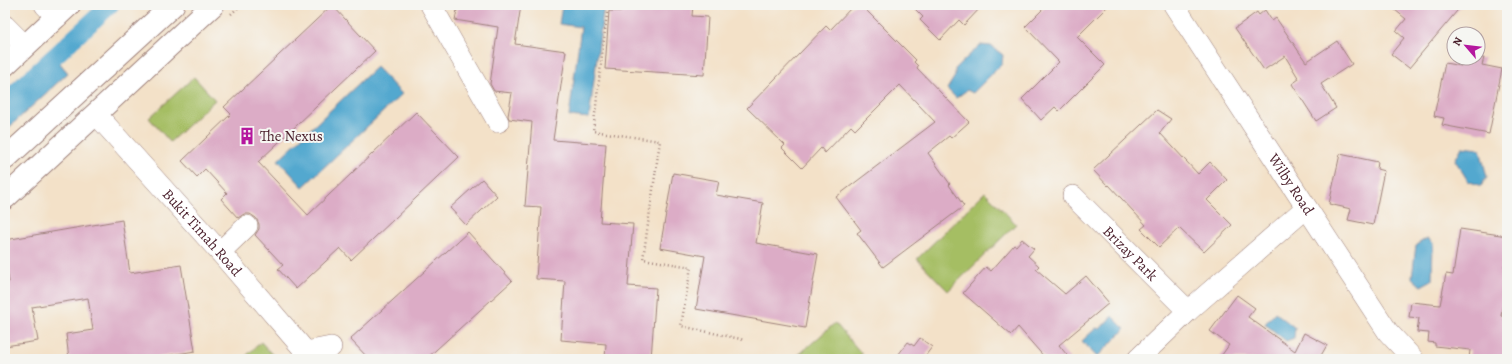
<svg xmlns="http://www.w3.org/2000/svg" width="1512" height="364" viewBox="0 0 1512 364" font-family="Alegreya,serif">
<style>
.green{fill:#a5be64;stroke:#786e48}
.water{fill:#53a8cf;stroke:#4e647d}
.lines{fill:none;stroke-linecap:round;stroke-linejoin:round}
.canal{stroke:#53a8cf;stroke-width:18}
.building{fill:#dcacc6}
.minor-casing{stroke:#9e807a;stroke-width:22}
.highway-casing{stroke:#9e807a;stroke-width:24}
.path{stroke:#9e807a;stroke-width:2.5;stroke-dasharray:1 3;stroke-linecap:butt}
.minor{stroke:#fff;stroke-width:21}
.highway{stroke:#fff;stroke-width:22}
.labels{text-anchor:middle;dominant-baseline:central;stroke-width:4;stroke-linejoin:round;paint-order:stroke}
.poi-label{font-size:15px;fill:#4a1f2b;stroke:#f6f6f2;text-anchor:start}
.street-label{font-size:15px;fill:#4a1f2b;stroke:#f6f6f2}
</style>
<rect width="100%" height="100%" fill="#f6f6f2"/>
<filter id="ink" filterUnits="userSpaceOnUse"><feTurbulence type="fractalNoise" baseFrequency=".025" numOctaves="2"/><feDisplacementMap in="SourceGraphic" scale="8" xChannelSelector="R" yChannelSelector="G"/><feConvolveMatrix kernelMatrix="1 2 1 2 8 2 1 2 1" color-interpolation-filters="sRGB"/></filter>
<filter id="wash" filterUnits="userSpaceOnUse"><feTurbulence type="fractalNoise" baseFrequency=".012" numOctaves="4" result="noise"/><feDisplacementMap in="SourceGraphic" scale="16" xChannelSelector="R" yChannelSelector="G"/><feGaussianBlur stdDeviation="0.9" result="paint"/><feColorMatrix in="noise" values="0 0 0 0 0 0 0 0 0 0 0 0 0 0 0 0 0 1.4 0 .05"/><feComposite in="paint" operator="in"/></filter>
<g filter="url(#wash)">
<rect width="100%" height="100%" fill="#f3e1c8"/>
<!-- green -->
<path class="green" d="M194,77l21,23 -45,42 -21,-24z
M985,192l31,32 -68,67 -31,-32z
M835,323l27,31 -6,5h-62z
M261,342l15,17h-33z"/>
<!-- water -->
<path class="water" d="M562,5h42l-15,113 -20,-2 12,-89 -22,-3z
M980,45l11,1 12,9 -1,9 -29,29 -6,-3 -11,8 -9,-9 8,-13v-7z
M49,50l19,23 -63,58v-40z
M376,67l26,27 -99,93 -25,-27z
M1462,147l18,2 7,28 -6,9 -13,-5 -13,-21z
M1427,238l6,5 -1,37 -11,6 -9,-8 4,-33z
M1275,312l20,16 -1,10 -8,3 -21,-17z
M1112,316l13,13 -28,28 -15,-16 14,-13 4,1z"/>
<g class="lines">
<!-- canal -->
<path class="canal" d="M5,102l105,-97"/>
</g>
<g id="blocks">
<!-- building -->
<path class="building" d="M332,5l43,46 -117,111 50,53 108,-103 43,45 -108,103 -11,-12 -44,41 -18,-20 5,-4 -28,-30 4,-6v-5l-3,-6 -6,-4h-6l-6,4 -17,-19 6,-6 -22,-24 -8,8 -15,-16 49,-47 -7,-7z
M458,5h63l-6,39 51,7 -13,89 53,4 -6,78 33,2 -5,62 28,2 -5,71h-46l1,-15 -45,-4 4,-59 -29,-2 5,-72 -16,-1 7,-84 -23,-3 -1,-3 4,-23 -18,-2 -4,-7 8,-57 -43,-7z
M621,5h72l-1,11 16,1 -4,58 -99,-6 4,-58h12z
M854,5h7l55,55 -2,2 4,4 -1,2 52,54 -18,16 -2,-2 -21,17 22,31 -1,1 15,21 -81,61 -26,-34 4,-3 -25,-33 99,-75 -35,-37 -45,45 -4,-4 -26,27 -4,-5 -19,20 -20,-20 3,-3 -38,-37 79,-82 4,4z
M911,5h72l-19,20 -5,-5 -19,20 -20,-20 3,-3z
M1047,5h62l-32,32 28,28 -46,46 -4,-4 -14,13 -19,-21 37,-37 -34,-35z
M1389,5h73l-53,63 -18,-14 13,-16 -8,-7 10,-12z
M1265,10l7,11 4,-3 30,44 31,-21 15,23 -31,20 15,24 -20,13 -24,-37 7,-5 -14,-23 -21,14 -29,-42 22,-16 2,3z
M1469,58h15l-2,7 20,4 -13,65 -47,-9 2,-7 -10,-2 11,-53 16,3 1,-5 6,1z
M1157,110l14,9 -11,14 38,41 12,-12 17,18 -20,20 25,25 -28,27 -25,-24 -20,19 -18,-18 5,-4 -37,-40 -1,1 -15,-16z
M1340,154l38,8 -1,7 7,2 -11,54 -25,-5 3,-11 -22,-5z
M673,173l46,8 -3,14 47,8 -7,40 62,11 -13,74 -109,-19 9,-53 -45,-8z
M482,179l15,17 -31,29 -16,-17z
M122,220l8,53 51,-8 14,86 -47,8h-79l-3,-25 27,-4 -5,-32 -56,9 6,34 -33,5v-63l4,-1 -4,-25v-17z
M1460,229l47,7v12l-3,19h3v9l-6,40 4,1 -1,3 3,1v38h-38l1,-9 -35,-4v-3l-7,-1 1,-9 -12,-1 2,-14 -10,-1 2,-15 29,3 6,-31 7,1z
M468,232l44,49 -86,78h-57l-19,-20z
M1022,239l12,10 -6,7 11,10 -3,3 29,25 21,-18 23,27 -50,42 11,14h-24l-28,-32 -7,8 -48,-42 23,-26 5,4 23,-26 2,1z
M1237,295l18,13 -7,9 47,34 9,-18 23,12 -8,14h-100l10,-14 -19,-14z
M920,338l12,9 -6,8 5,4h-36l13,-17 6,4z"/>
</g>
</g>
<g filter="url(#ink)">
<use href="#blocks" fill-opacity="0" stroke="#9e807a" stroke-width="1"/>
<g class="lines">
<!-- minor casing -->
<g class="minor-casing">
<g id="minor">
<path d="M45,5l12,12"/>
<path d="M431,5l67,117"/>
<path id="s1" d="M1174,5l214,327 25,27"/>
<path d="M5,26l20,20"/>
<path id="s2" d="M96,114l124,138 86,100 3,7"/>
<path id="s3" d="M1073,196l115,115"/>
<path d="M220,252l27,-26"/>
<path d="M306,352l25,-5"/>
<path d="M1138,359l50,-48 118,-103"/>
</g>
</g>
<!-- highway casing -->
<g class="highway-casing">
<path id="highway" d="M5,65l64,-60
M5,159l168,-154
M5,198l208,-193"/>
</g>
<!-- path -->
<path class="path" d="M608,5l-15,126 67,10 -17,118 48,8 -10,59 64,14
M231,14l10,-9"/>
<!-- minor -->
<use href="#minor" class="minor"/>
<!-- highway -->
<use href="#highway" class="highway"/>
</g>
</g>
<!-- icons -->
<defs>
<g id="building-bare" transform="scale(1.38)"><path d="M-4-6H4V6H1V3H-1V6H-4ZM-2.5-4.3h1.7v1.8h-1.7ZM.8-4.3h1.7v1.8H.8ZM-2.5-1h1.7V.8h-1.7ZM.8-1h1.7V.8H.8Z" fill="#b5179e" stroke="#f6f6f2" stroke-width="2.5" paint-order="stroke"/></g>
</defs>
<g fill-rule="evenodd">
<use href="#building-bare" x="247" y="136"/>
</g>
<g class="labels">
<!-- poi labels -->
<g class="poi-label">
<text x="260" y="136">The Nexus</text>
</g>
<!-- street labels -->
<g class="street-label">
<text stroke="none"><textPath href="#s1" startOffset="214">Wilby Road</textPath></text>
<text stroke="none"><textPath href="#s2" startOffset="159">Bukit Timah Road</textPath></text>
<text stroke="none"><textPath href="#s3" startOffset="81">Brizay Park</textPath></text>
</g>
</g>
<!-- margin -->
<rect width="1512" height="364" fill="none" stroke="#f6f6f2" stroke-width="20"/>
<!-- north arrow -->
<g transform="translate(1466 46) rotate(298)"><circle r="19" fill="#f6f6f2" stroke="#b1a0a2"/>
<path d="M0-3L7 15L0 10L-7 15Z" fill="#b5179e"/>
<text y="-6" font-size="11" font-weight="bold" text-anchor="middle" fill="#4a1f2b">N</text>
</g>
</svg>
